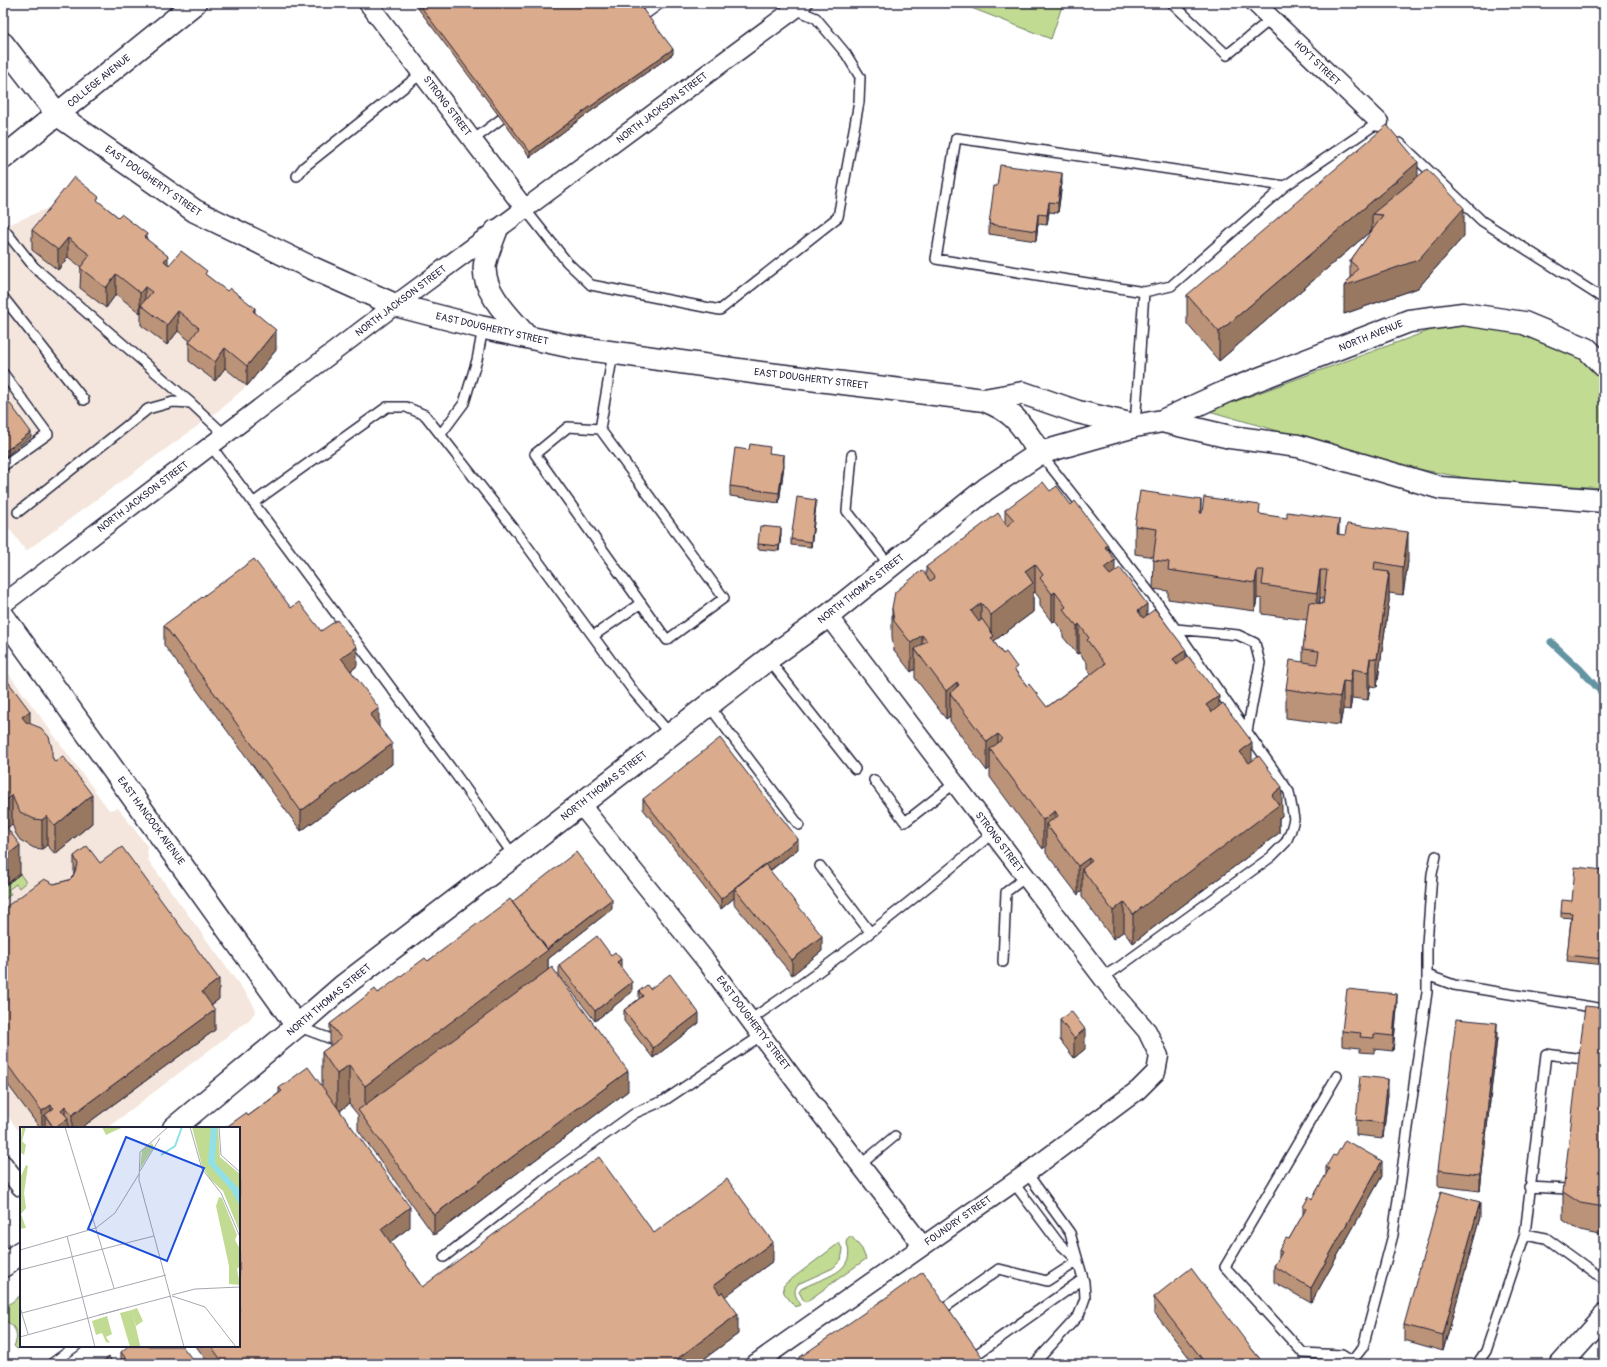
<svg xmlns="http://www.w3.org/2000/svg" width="1607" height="1367" viewBox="0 0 1607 1367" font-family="Pangolin,sans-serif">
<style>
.built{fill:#f4e6dc}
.green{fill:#c1db92;stroke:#727e66}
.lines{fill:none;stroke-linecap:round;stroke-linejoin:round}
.stream{stroke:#6394a2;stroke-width:7}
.service-casing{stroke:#22223b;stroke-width:12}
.minor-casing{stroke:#22223b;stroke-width:21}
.tertiary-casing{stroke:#22223b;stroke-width:25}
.secondary-casing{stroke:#22223b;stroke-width:25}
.service{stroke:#fff;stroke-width:9}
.minor{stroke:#fff;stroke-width:18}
.tertiary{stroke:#fff;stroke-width:22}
.secondary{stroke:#fff;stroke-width:22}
.wall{fill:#bb9378;stroke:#22223b;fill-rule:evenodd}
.shaded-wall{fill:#997862;stroke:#22223b}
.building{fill:#daab8c;stroke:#22223b;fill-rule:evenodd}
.labels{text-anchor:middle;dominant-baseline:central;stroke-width:3;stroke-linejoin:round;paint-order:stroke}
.street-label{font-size:10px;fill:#22223b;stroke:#fff}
.inset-river{fill:none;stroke:#8fe0e7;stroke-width:2}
.inset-road{fill:none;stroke:#a7a7b1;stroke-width:1}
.view{fill:#1d4ed8;fill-opacity:0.15;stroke:#1d4ed8;stroke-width:2}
.inset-edge{fill:none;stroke:#22223b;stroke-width:2}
</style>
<rect width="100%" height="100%" fill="#fff"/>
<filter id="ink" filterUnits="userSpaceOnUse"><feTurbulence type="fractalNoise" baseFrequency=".025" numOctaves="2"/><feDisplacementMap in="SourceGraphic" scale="8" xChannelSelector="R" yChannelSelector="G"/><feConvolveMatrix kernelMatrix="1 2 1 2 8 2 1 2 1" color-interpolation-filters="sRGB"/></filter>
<g filter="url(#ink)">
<!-- built -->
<path class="built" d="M74,197l48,37 60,37 97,76 -32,39 -29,25 -192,140 -23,-31v-293z
M3,666l106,144 9,-2 29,38 1,14 104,142 4,9 -6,8 -143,109h-86v6l-18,-24z"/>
<!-- green -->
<path class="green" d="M965,3h98l-12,36 -82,-32z
M1508,325l71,30 25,23v110l-46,-3 -37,3 -125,-23 -187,-54 233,-85z
M20,874l6,8 -7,6 -3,-4 -8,6 3,4 -8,7v-14z
M851,1236l11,13 4,10 -60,43 -2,-1 -5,-9 2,-3c21,-12 58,-16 45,-48z
M839,1243l4,7 -2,10 -8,8 -35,16c-6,8 -2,13 3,21l-6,2 -11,-14 -1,-6 2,-3z
M21,1295v51l-4,3 -3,-3c6,-11 1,-22 -11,-26v-11z"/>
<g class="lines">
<!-- stream -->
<path class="stream" d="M1551,642l29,27 24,26"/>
<!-- service casing -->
<g class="service-casing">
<path id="service" d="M1172,3l55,52 44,-36
M636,21l25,-18
M956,138l329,48 -114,100 -27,6 -208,-33z
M473,140l28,-21
M1400,143l82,78 122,78
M297,176l7,-9 118,-94
M1285,186l94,-64 2,2
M525,209l42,53 24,23 129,25 118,-93 21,-115 1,-25 -14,-23 -30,-36 -21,-9
M3,228l31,39 157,136
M3,297l81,103
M3,373l45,61 -45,32
M1135,426l9,-134
M600,429l-32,-2 -33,27 132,186 57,-42 -124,-169 13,-76
M441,434l23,-31 13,-43 6,-32
M211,446l245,329 58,81
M1040,453l114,145 135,194 5,27 -3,11 -5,12 -15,15 -152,110 -17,10
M852,455l-5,56 43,55
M253,503l134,-96h19l19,8 94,120 115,157 37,43
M18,512l130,-103 25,-7 18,1 34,32
M1176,629l62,6 17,8 5,20 -13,68
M593,636l48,-33
M768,659l87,110
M709,706l90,119
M874,780l31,42 50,-39
M820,866l50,66
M1003,962l3,-70 20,-15
M1427,975l27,10 150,24
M750,1020c85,-57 164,-121 243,-187
M299,1027l35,13 4,6
M1337,1076l-112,191 78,86 39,2 14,9
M860,1165l35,-29
M1027,1173l43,60 14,49 1,16 -6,17 -45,49
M1013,1182l45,60 19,18
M1529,1187l38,2
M1525,1234l21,4 58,42
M444,1257l109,-85 82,-59 30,-13 97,-65
M944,1308l55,-39 48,12 31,-20
M977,1354l106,-75
M1352,1361l11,-14 30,-112 34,-243v-48l5,-70 4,-18
M51,1364l25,-18
M1477,1364l9,-13 39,-117 21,-180 37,5"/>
</g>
<!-- minor casing -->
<g class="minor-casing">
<path id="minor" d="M368,3l157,206
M1255,3l124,119
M3,604l392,-299 408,-302
M580,804l126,157 90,121 126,163
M3,1164l18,23
M755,1364l272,-191 111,-83 18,-18 3,-16 -12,-25 -32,-37 -287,-378"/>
</g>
<!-- tertiary casing -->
<g class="tertiary-casing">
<path id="tertiary" d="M3,158l192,-155
M3,616l294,410
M1561,1364l43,-48"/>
</g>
<!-- secondary casing -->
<g class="secondary-casing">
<path id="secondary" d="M3,44l55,71 137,96 115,56 85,38 85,22 93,20 187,26 224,27c33,13 37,25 56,53
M496,231c-4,11 -9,22 -11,33 -4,27 26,55 42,73
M984,400l39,-7 55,19 56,13
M1162,421l68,16 68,9 143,42 163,13
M174,1128l123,-102 46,-40 171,-130 254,-197 60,-43 158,-127 54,-36 95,-27 27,-5 63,-29 184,-71 54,-7 61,9 63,26 17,17
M3,1266l18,-14"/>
</g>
<!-- service -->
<use href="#service" class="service"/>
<!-- minor -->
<use href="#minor" class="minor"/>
<!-- tertiary -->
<use href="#tertiary" class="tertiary"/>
<!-- secondary -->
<use href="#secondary" class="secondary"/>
</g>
<!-- wall -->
<path class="wall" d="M414,3h224l35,51 -86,60 -57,43z
M1418,176l46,60 -46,52 -74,26 6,-35v-18l22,-30v-1l-153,131 -32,-37v-29z
M1062,183l-4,30 -9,-1 -2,13 -9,-1 -2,17 -47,-7v-10l8,-38z
M99,202l48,38 22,25 38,11 48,38 21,36 -29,36 -22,-18 -10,13 -26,-20v-19l1,-1 -12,-10 -11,14 -26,-20v-14l-1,2 -24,-19 -10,14 -26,-20 1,-21 -13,-10 -10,13 -26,-20v-20z
M770,453l14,12 -5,38 -49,-7v-10z
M1050,491l21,14 37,46 7,21 32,43 39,43 33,49 33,54 30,55 -3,2v15l-146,110 -9,-12 -11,8 -31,-42v-6l-4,4 -32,-42v-7l-3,3 -53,-72v-9l-3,3 -37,-50v-5l-4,3 -31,-41v-9l-4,3 -17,-22 -2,-13v-29l34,-31v-10l79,-43v-14zM1035,592l5,7v7l12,16 3,-1 8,11v5l14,17 2,-1 8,10v5l4,6 -44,33 -20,-21 -33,-44v-1l39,-29v-19z
M816,505l-5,42 -20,-2v-6z
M1201,513l59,1 79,21 69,26 -5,34 -14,-2v8l-12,86 -7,-1 -2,14 -16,-2 -2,12 -7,-1 -3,16 -54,-7v-29l17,-27v-13l4,-29 -45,-6v-15l-5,-1 -2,13 -87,-12v-8l-15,-2 1,-32 -19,-3v-28zM1320,598h3v6l-3,-1z
M781,534l-2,17 -21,-2v-5z
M1604,601v28l-4,-11v-15z
M291,608l30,23 36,35 -6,5 28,56 13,37 -91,67 -137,-186v-20z
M3,675l27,48 22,34 40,66 -37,31 -8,-9 -5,4 -8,-1 -14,-8 -4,-6 -4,-10 -5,4 13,46 -17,13z
M643,799l155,50 -28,22 52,80 -30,24 -58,-71v-6l-13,11 -78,-100z
M74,856l26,7 119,136 -8,6 4,25 -134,98h-41l-37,-50v-169l51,-25 15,-4 4,-4 1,-3z
M1604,870v95l-37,-4 4,-43 -10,-1v-5z
M512,902l100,7 -64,50v11l80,121 -194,144 -76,-105v-15l-9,-11 -9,7 70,116 -20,15 32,45 232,-54 119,28 -48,35 13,38 -41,30h-488l-13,-18h43l9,-230 31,-23v-5l43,-3v-33l8,-5v-23l98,-63z
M559,965l62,3 11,24 -37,29 -36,-46z
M650,989l49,34 -46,35 -29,-37v-11l15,-11v-8z
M1604,1008v228l-24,-5 -17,-11v-28z
M1397,1009l-4,42 -19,-2v4l-14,-1v-4l-18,-2v-15z
M1060,1020l25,29 -11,9 -14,-18z
M1497,1038l-17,153 -42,-5v-16z
M1388,1094l-5,44 -27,-3v-15z
M1326,1167l56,9 -71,127 -37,-21v-16l5,-8v-8l10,-11 14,-24v-8l9,-8 14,-24z
M1480,1217l-37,134 -39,-11v-15z
M1154,1297l97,51 13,16h-70l-40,-52z
M121,1352l75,12h-75z"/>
<!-- shaded-wall -->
<path class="shaded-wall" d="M673,49v5l-86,60 -57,43v-5l57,-43z
M1418,162v29l-35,24 -11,-1v16l-153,131v-29z
M1062,173v10l-4,30v-10z
M1049,202v10l-2,13v-10z
M1464,208v28l-46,52 -74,26v-28z
M1038,214v10l-2,17v-10z
M147,234v20l-3,-17z
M68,238v19l-10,13v-20z
M168,256v20l-4,-15z
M116,274v20l-10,14v-20z
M145,287v20l-4,-2v6l-1,2v-20z
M255,308v20l-2,-17z
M178,311v20l-11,14v-20z
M276,330v20l-29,36v-20z
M225,348v20l-10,13v-19z
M31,432v5l-28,21v-5z
M784,455v10l-5,38v-10z
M816,500v5l-5,42v-5z
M1201,500v28l-1,-15z
M1339,519v28l-2,-13z
M781,528v6l-2,17v-5z
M1408,532v29l-5,34v-28z
M1108,545v20l7,-5v28l-11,-20 1,-21z
M1035,564v28l-2,1v19l-39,29v23l-3,-20v-29l34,-44z
M1257,570v28l-2,13v-28z
M1320,570v28l-3,24v-29z
M1389,572v29l-12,86v-28z
M1055,592v29l-3,1v-28z
M981,603v28l-10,-20z
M1147,604v29l-9,-22z
M1079,624v29l-2,1v-28z
M922,635v24l-7,-10v20l-4,3v-29z
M357,647v19l-16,12v-20z
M1186,650v28l-13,-19z
M1370,658v28l-2,14v-28z
M1352,669v29l-2,12v-28z
M1343,681v28l-3,16v-28z
M957,682v20l-7,-9v23l-4,3v-28z
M1219,696v29l-13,-20z
M379,708v20l-9,-13z
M30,711v29l-8,-23z
M998,734v26l-8,-11v19l-3,3v-29z
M1252,742v29l-12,-19z
M392,744v20l-91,67v-20z
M1282,787v29l-3,2v15l-146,110v-29l139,-119z
M12,795v29l-9,8v-29z
M92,795v28l-37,31v-28z
M1055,811v25l-9,-12v22l-3,3v-29z
M47,816v29l-5,4v-29z
M798,839v10l-59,45 -5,-6v10l-13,11v-10z
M20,845v29l-17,13v-28z
M1089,858v20l-7,-9v22l-4,4v-29z
M612,899v10l-64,50v30l-183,131v-34l175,-131z
M1124,902v29l-11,8v-28z
M822,936v15l-30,24v-15z
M621,959v10l-4,-7z
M219,979v20l-17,13v-20z
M632,982v10l-37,29v-10z
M1397,994v15l-4,42v-15z
M215,1010v20l-134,98h-9v-13z
M699,1013v10l-46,35v-10z
M1497,1023v15l-17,153v-16z
M1085,1029v20l-11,9v-20z
M349,1065v39l-12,9v-39z
M628,1071v20l-194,144v-20z
M1388,1079v15l-5,44v-15z
M51,1105v19l-6,-9v13h-3v-17z
M65,1106v14l3,-2v10h-14l7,-18z
M1382,1161v15l-71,127v-15z
M1480,1202v15l-37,134v-16z
M410,1207v20l-29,22v-20z
M773,1242v19l-59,44v-20z
M738,1314v20l-41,30h-27z"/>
<!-- building -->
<path class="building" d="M418,3h220l35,46 -86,60 -57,43z
M1387,125l31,37 -199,170 -32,-37z
M1000,165l62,8 -4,30 -9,-1 -2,13 -9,-1 -2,17 -47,-7 5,-38h3z
M1427,169l37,39 -46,52 -74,26 14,-18 -8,-7 33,-46 -11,-1z
M74,177l25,20 -2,3 21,17 3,-3 26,20 -3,3 24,19 -4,5 5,4 12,-14 26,20 -2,3 22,17 3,-3 25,20 -2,3 23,19 -29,36 -22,-18 -10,14 -26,-20 10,-14 -21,-17 -11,14 -26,-20 11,-13 -7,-5 -5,6 -24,-19 -10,14 -26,-20 10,-13 -22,-17 -10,12 -26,-20z
M3,394l28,38 -28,21z
M750,444l20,3 -1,6 15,2 -5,38 -49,-7 5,-38 14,2z
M1043,482l7,9 7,-5 14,19 4,-4 33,44 -3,2 10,13 -11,8 6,7 10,-7 27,36 -9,7 5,7 12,-9 31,41 -13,9 4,6 11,-9 31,40 -13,9 6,7 11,-9 29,39 -12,10 9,11 10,-7 23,31 -10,8 7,10 -146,109 -9,-12 -11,9 -31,-42 10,-8 -3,-3 -11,8 -32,-42 12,-8 -3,-5 -12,9 -53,-71 13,-10 -5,-5 -11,8 -37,-49 9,-8 -2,-3 -11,9 -31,-42 12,-8 -5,-6 -11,8 -17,-22 -2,-13 3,-16 27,-22 8,11 5,-3 -9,-11 72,-54 9,13 7,-6 -9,-10zM1035,564l8,11 -3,3 12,16 3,-2 11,15 -3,2 14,17 2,-2 10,14 -2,2 18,24 -58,43 -18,-23 -2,2 -13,-17 3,-2 -11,-15 -3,2 -12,-16 3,-2 -12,-17 -3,3 -8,-11 10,-8 10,12 42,-32 -8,-12z
M1140,491l61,9 -1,13h2l2,-16 56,8 -1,9 28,4v-6l52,7 -2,15 8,1 2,-11 61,8 -5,35 -28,-5 -1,8 15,2 -12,87 -7,-1 -2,14 -16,-3 -2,13 -7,-1 -3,16 -54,-8 4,-29 27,4 2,-13 -16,-2 6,-47 14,2 4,-34h-7l-3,23 -55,-8 2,-15h-7l-2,13 -87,-13 1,-8 -16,-2 4,-31 -22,-3z
M797,497l19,3 -5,42 -20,-3z
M760,526l21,2 -2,18 -21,-2z
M254,559l37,49 8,-6 22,29 16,-11 20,27 -16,11 38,50 -9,7 22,29 -91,67 -137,-186z
M1604,601v13l-4,-11z
M3,675l27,36 -8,6 4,5 15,6 8,9 3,11v9l3,5 8,-6 29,39 -37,31 -8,-10 -5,4 -8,-1 -14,-7 -4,-7 -4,-10 -9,8z
M720,738l78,101 -77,60 -78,-100z
M3,823l17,22 -17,14z
M87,846l13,17 22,-16 97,132 -17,13 13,18 -143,105 -7,-9 -4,4 7,8 -14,10 -9,-13 9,-7 -3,-3 -9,6 -39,-52v-150l41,-30 10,5 15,-4 4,-4 5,-12 -4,-8z
M576,852l36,47 -65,50 -35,-47z
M765,864l57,72 -30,24 -58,-72z
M1575,867l29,3v89l-37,-4 5,-42 -11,-1 1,-12 10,1z
M510,899l38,51 -183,136 -16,-21 -12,9 -15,-22 19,-14 -11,-14 45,-35 3,4 47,-35 3,3z
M597,936l14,19 4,-3 6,7 -4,3 15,20 -37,29 -36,-46z
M552,967l76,104 -194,144 -76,-105z
M670,974l29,39 -46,35 -29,-38 19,-14 -4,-5 8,-6 3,4z
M1347,989l50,5 -4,42 -19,-2v4l-14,-1 1,-4 -19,-2z
M1585,1006l19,2v199l-24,-4 -17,-11z
M1071,1011l14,18 -11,9 -14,-18z
M1456,1019l41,4 -17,152 -42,-5z
M308,1067l102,140 -29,22 41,58 177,-130 55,76 73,-54 46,63 -59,43 6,9 2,-2 16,22 -68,50h-446l-13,-18h28v-218h-14l21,-15 2,3 34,-25 -3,-3z
M1360,1076l28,3 -5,44 -27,-3z
M1345,1140l37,21 -71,127 -37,-22 8,-14 -3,-2 7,-12 3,1 17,-30 -3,-2 6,-11 3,3 17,-30 -3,-2 7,-12 3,1z
M1441,1191l39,11 -37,133 -39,-10z
M1191,1268l60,80 13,16h-58l-52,-67z
M923,1272l64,92h-197z
M128,1346h54l14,18h-66l-9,-12z
M109,1357l5,7h-15z"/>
</g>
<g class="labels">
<!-- street labels -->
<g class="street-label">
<text transform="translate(1317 63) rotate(44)">HOYT STREET</text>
<text transform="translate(99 81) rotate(-39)">COLLEGE AVENUE</text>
<text transform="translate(447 106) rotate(53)">STRONG STREET</text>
<text transform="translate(662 108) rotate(-37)">NORTH JACKSON STREET</text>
<text transform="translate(153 181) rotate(35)">EAST DOUGHERTY STREET</text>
<text transform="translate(401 301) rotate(-37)">NORTH JACKSON STREET</text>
<text transform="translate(492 329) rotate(13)">EAST DOUGHERTY STREET</text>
<text transform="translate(1371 336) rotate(-22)">NORTH AVENUE</text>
<text transform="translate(811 379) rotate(7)">EAST DOUGHERTY STREET</text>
<text transform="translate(143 497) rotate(-37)">NORTH JACKSON STREET</text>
<text transform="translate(861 589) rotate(-38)">NORTH THOMAS STREET</text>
<text transform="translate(604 786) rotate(-38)">NORTH THOMAS STREET</text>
<text transform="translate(151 821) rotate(54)">EAST HANCOCK AVENUE</text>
<text transform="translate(999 842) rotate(53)">STRONG STREET</text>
<text transform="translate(329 1000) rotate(-40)">NORTH THOMAS STREET</text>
<text transform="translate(753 1023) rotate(53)">EAST DOUGHERTY STREET</text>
<text transform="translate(958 1221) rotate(-35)">FOUNDRY STREET</text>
</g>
</g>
<!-- overview -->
<g transform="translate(20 1127)">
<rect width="220" height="220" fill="#fff"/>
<path d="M2,0h4l-4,14 4,4 -2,10 -4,-3zM82,0h21l-17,8zM172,0h26l2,30 20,17v59l-17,-42 -13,-12 -8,-13zM132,16l2,4 -14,22 2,-19zM6,38l2,1 -4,27 2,15 -5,6 5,14 -6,1v-51zM199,70l3,1 15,37 -2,5 5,9v17l-3,3 3,16 -11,-1v-18l-13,-60zM117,181l6,13 -7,5 -4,-16zM112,183l8,35 1,2h-11l-10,-34zM87,189l5,18 -6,3 4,6 -4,-1 -4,-9 -6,2 -4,-14z" fill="#c1db92"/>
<path d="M191,0h6l-2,36 25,27v16l-9,-16 -23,-27z" fill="#8fe0e7"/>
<path class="inset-river" d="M141,28l14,-9 7,-19"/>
<path class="inset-road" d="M45,0l49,161M148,0l-28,25 -1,28 45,167M170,0l12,42 19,24 19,44M199,0l2,28 19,17M120,44l20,-33M47,109l28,111M0,123l76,-22 19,-15 24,-39M0,143l134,-34M152,168l23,-6 45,-2M152,169l33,11 31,40M0,180l8,27M2,186l144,-38M79,188l72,-19M0,210l101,-28"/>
<path class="view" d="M106,10l78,31 -37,93 -79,-32z"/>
<rect width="220" height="220" class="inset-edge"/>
</g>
<!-- margin -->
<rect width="1607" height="1367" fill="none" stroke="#fff" stroke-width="16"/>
<rect x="8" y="8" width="1591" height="1351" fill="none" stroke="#22223b" stroke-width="1.5" filter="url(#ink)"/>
</svg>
